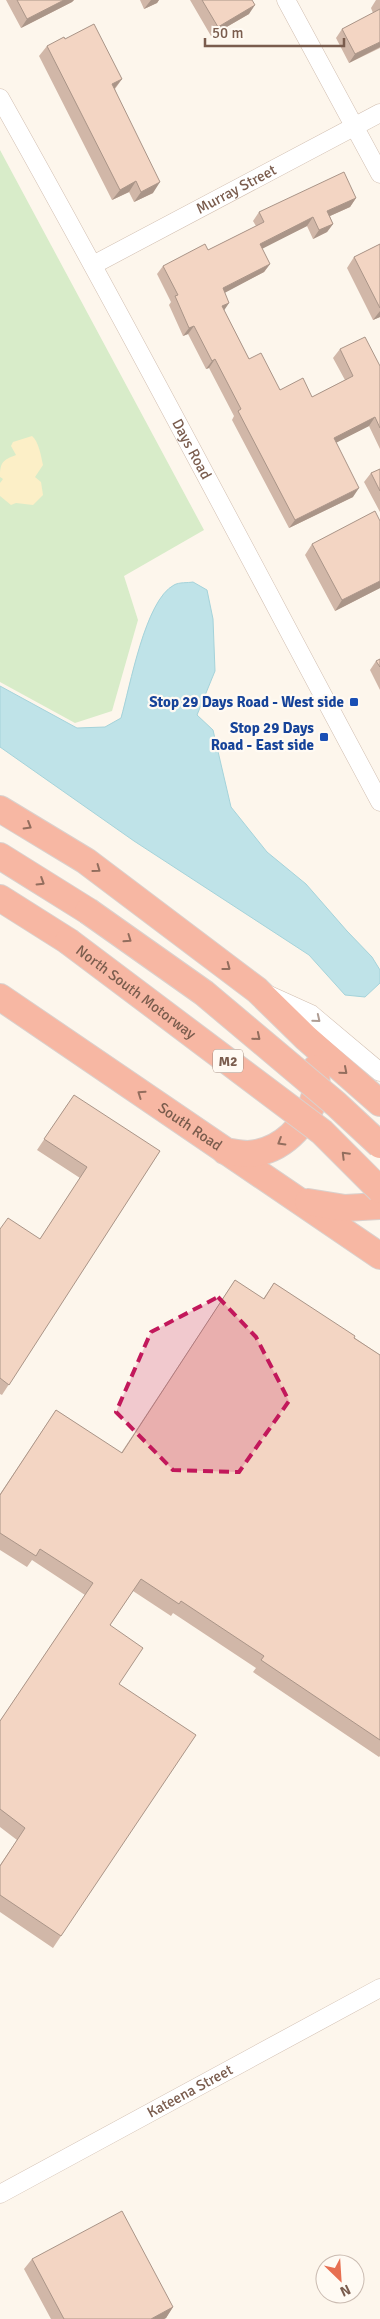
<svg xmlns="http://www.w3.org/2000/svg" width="380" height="2319" viewBox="0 0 380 2319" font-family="Signika,sans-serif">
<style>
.green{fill:#d8ecc9}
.sand{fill:#fcefc7}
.water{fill:#bfe3e8;stroke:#a5d3da}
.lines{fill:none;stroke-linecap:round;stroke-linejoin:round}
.minor-casing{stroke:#d1beb0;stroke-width:19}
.highway-casing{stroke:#dad1cd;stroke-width:28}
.minor{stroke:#fff;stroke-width:18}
.highway{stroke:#f7b7a3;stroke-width:26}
.highway-bridge-casing{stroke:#dad1cd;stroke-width:28;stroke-linecap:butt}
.highway-bridge{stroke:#f7b7a3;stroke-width:26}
.wall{fill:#d1b7a8}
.shaded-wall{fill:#aa9588}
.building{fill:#f3d5c3;stroke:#aa9588}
.oneway{stroke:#936e5e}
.oneway2{stroke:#af9d94}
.marked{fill:#c2185b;fill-opacity:0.2;stroke:#c2185b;stroke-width:4;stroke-dasharray:10 6;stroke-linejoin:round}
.transit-dot{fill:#1a4fb4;stroke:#fffaf3;stroke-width:2}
.labels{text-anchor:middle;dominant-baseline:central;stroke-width:4.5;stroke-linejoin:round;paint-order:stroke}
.shield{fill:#fffaf3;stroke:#a28b7f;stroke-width:1}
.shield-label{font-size:14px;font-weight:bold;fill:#7a5c4d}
.street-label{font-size:15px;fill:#7a5c4d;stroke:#fffaf3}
.transit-label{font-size:15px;font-weight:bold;fill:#164399;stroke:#fffaf3;text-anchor:end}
</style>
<rect width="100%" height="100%" fill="#fdf6ec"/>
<!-- green -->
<path class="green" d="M0,150l204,380 -80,46 14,44 -26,91 -37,12 -75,-41z"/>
<!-- sand -->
<path class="sand" d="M32,436c7,6 9,20 11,29l-8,12 6,5 2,13 -10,10 -17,-2 -5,2 -11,-9v-13l3,-4 -3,-2c0,-15 3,-17 16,-22l-5,-9 2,-4z"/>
<!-- water -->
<path class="water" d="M193,582l14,8 6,29 2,52 -18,44 16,15 18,77 36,45 39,32 41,47 25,26 8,13v13l-15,14 -20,-2 -36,-40 -175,-114 -134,-94v-61l77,42 28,-1 16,-9c9,-31 24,-118 53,-133 5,-3 14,-2 19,-3z"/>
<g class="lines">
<!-- minor casing -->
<g class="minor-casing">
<g id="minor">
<path d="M286,0l94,174"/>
<path id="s1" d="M0,98c131,233 254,469 380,704"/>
<path id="s2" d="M93,265l287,-152"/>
<path d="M269,995l42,19 69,58"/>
<path id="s3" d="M0,2194l380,-206"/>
</g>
</g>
<!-- highway casing -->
<g class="highway-casing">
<g id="highway">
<path d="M0,809l86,52 171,129 49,48 74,65"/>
<path d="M0,856l88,55"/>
<path d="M0,898l68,43"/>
<path id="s4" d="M0,997l380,259"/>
<path d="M225,1151c7,1 15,3 23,3 33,-2 59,-28 67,-59 3,-8 1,-19 1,-27"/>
<path d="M308,1202l37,6 35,-2"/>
</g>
</g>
<!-- minor -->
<use href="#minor" class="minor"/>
<!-- highway -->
<use href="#highway" class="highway"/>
<!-- highway-bridge casing -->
<g class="highway-bridge-casing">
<g id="highway-bridge">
<path d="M88,911l116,82 132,111 44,41"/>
<path id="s5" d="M68,941l254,191 58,58"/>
</g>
</g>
<!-- highway-bridge -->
<use href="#highway-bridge" class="highway-bridge"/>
</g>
<!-- wall -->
<path class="wall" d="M6,0h68l-2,2 -51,26z
M140,0h19l-2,3 -13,6z
M190,0h62l-3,14 -38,22z
M376,0h4v48l-31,15 -13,-25 6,-9 31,-16 -2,-5z
M65,39l57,40 -7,10 38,104 -19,9 -5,-10 -17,8 -73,-144 8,-10z
M356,198l-6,9 -20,9 3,8 -6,8 -14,7 -6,-13 -45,22 8,16 -6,8 -39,20 -1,18 25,49 31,31 32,7 33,-17 -12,-22 7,-9 40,17v83l-11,-23 -33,16 17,55 -64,31 -57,-108 2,-4 -25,-48 -3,1 -18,-35 -5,2 -14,-31 2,-3 -14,-28 6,-8 45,-16 48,-24 -3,-5 6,-9z
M380,244v73l-7,3 -26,-52 7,-11z
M380,469v43l-16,-30 7,-9z
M380,521v67l-45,23 -30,-56 7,-11z
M380,659v31l-10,-20 6,-9z
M67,1105l93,46 -158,244 -2,-1v-165l40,10 40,-61 -43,-28z
M235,1280l28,19 11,-16 106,72v401l-1,1 -126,-85 3,-4 -83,-55 -2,3 -38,-25 -23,34 9,59 -58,252 -8,12 -53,-36v-47l17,-25 -17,-13v-106l85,-126 -53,-35 -5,7 -27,-17v-56l56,-84 65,43z
M32,2259l141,48 -7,11 -2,1h-113l-27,-50z"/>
<!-- shaded-wall -->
<path class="shaded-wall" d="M64,0h10l-2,2 -51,26 6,-9z
M151,0h8l-2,3 -13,6z
M255,5l-6,9 -38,22 7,-9z
M380,42v5l-31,16 6,-9z
M122,79l-8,10 -2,-5z
M136,181l-7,11 -17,8 8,-10z
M160,182l-7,11 -19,9 7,-10z
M356,198l-6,9 -29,13 6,-9z
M313,217l-6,9 -53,27 6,-9z
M333,224l-6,8 -14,7 6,-9z
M270,264l-6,8 -47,25 6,-9z
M229,303l-6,9 -1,-6z
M380,311v6l-7,3z
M194,326l-6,8 -5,2 6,-8z
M215,359l-6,9 -3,1 6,-8z
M375,417l-6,9 -41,21 6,-9z
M359,488l-6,9 -64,31 6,-8z
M380,581v7l-45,23 7,-11z
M173,2307l-7,11 -2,1h-13z"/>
<!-- building -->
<path class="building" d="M17,0h47l-37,19z
M202,0h50l3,5 -37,22z
M380,9v33l-25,12 -13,-25z
M94,24l28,55 -10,5 48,98 -19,10 -5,-11 -16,9 -73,-144 17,-9 1,2z
M344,172l12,26 -29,13 6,13 -14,6 -6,-13 -53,27 10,20 -47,24 6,15 -7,3 27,53 12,-6 19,37 23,-12 9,19 41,-21 -13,-27 25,-12 15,29v62l-5,-11 -41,21 25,50 -64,32 -57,-109 3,-2 -26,-50 -3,2 -18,-35 -5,2 -14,-32 3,-1 -15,-29 42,-22 3,6 56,-28 -5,-10z
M380,244v64l-26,-51z
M380,469v22l-9,-18z
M375,511l5,10v60l-38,19 -30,-56z
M380,659v8l-4,-6z
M74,1095l86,56 -151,234 -9,-7v-149l8,-11 32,21 47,-72 -43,-28z
M235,1280l29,19 10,-16 81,53 -1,2 26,17v385l-119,-80 3,-4 -83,-55 -2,3 -38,-25 -31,46 33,23 -24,36 77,51 -135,201 -61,-41v-29l25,-38 -25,-19v-88l93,-138 -53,-34 -4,7 -36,-23v-38l56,-85 66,43z
M122,2211l51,96 -22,12h-87l-32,-60z"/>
<!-- one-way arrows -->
<defs><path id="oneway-chevron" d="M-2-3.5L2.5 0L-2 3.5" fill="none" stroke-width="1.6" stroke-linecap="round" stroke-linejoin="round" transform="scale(1.25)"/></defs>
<g class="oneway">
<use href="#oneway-chevron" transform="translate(28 826) rotate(31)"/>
<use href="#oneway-chevron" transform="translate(97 869) rotate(36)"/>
<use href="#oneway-chevron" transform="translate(41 882) rotate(32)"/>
<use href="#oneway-chevron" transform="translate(128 939) rotate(35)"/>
<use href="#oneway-chevron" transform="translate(227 967) rotate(37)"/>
<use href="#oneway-chevron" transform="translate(257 1037) rotate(40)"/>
<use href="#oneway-chevron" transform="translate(344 1071) rotate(41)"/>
<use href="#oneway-chevron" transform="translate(141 1094) rotate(-145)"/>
<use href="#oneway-chevron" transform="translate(281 1142) rotate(149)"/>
<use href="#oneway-chevron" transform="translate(345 1155) rotate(-135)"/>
</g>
<use class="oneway2" href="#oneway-chevron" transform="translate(317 1019) rotate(39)"/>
<!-- marked area -->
<path class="marked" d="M218,1297l38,40 33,64 -50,71 -66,-2 -57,-58 35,-80z"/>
<!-- markers -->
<g class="transit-dot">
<rect x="349" y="697" width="10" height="10" rx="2.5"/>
<rect x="319" y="732" width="10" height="10" rx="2.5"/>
</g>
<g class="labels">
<!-- shield labels -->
<rect class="shield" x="213" y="1049.5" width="30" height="23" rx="4"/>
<g class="shield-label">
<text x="228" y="1061">M2</text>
</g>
<!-- street labels -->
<g class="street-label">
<text stroke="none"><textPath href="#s2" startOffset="162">Murray Street</textPath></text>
<text stroke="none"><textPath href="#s1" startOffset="400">Days Road</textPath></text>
<text stroke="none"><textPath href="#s5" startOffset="85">North South Motorway</textPath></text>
<text stroke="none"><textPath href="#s4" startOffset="230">South Road</textPath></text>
<text stroke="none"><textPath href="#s3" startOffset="216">Kateena Street</textPath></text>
</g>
<!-- transit labels -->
<g class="transit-label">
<text x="344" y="702">Stop 29 Days Road - West side</text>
<text x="314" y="728">Stop 29 Days<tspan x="314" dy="17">Road - East side</tspan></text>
</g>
</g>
<!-- north arrow -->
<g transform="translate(340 2279) rotate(155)"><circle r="24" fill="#fffaf3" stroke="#cabbb1"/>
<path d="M0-4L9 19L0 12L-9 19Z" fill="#e76f51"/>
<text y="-8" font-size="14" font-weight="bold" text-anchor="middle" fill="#7a5c4d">N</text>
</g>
<!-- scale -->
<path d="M205 38v8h139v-8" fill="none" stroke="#7a5c4d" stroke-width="2.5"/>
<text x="212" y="38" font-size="15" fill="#7a5c4d" stroke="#fffaf3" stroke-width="4" paint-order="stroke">50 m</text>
</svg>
